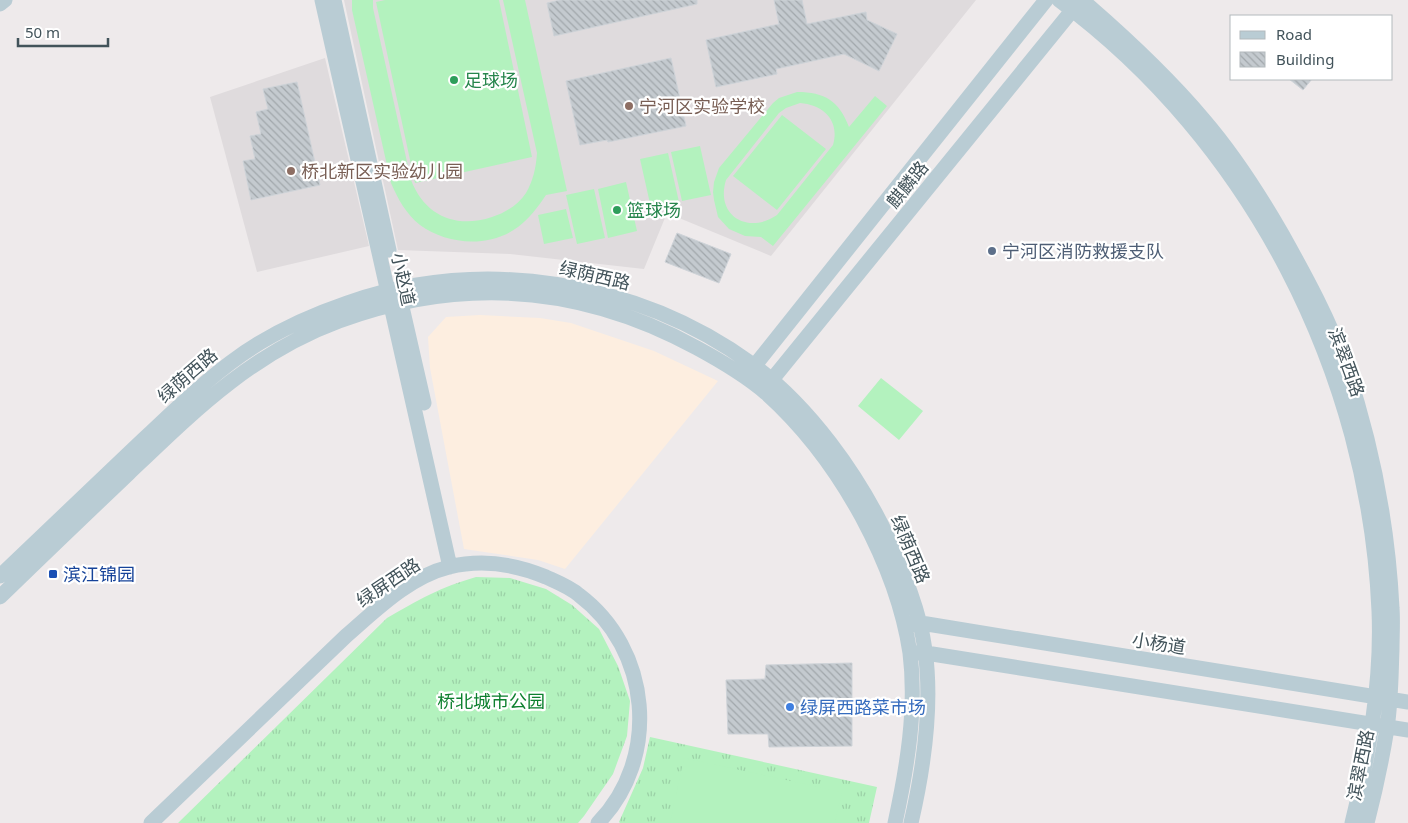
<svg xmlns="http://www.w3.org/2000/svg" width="1408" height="823" viewBox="0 0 1408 823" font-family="'Noto Sans','Noto Sans SC',sans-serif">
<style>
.commercial{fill:#fdeee0}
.education{fill:#dfdbdd}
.grass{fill:url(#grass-tufts)}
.pitch{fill:#b3f2be;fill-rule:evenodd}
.building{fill:url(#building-back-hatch);stroke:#ced3d8}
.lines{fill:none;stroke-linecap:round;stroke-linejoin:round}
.secondary{stroke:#b9ccd4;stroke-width:15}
.leisure-dot{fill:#2e9e5b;stroke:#fff;stroke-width:2}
.education-dot{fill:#8d6e63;stroke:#fff;stroke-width:2}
.service-dot{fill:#5c6f8a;stroke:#fff;stroke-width:2}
.transit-dot{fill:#1a4fb4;stroke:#fff;stroke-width:2}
.shop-dot{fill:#3f7fe0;stroke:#fff;stroke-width:2}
.labels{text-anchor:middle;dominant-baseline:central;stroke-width:4.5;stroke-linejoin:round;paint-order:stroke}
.leisure-label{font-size:18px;fill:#27864d;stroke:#fff;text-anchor:start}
.education-label{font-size:18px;fill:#785e54;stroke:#fff;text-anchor:start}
.street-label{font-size:18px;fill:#42535a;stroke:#fff}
.service-label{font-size:18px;fill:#4e5e75;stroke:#fff;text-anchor:start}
.transit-label{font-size:18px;fill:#164399;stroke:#fff;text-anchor:start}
.park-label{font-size:18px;fill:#0e802f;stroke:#fff}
.shop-label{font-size:18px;fill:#366cbe;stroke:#fff;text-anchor:start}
</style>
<defs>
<pattern id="grass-tufts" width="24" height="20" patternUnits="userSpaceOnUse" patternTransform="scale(1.25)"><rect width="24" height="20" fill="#b3f2be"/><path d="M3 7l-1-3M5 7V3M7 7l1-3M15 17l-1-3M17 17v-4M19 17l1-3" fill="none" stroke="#9bd1a6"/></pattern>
<pattern id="building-back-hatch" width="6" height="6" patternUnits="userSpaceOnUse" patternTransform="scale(1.25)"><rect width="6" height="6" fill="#c4cacf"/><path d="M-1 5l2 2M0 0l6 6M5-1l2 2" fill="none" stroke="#a1a7ab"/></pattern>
</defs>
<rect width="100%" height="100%" fill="#eeeaeb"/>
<!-- commercial -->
<path class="commercial" d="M480,315l60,3 31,5 83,28 64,30 -153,188 -27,-9 -74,-11 -34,-181 -2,-31 18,-20z"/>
<!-- education -->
<path class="education" d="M344,0h632l-205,256 -104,-43 -23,56 -134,-15 -112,-4z
M325,58l44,188 -112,26 -47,-175z"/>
<!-- grass -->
<path class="grass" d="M476,577l34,1 36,11 26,16 27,24 19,37 12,35 -3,35 -14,38 -29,42 -6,7h-400l209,-205c31,-18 54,-31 89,-41z
M650,737l227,50 -8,36h-249l-1,-1 24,-54z"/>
<!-- pitch -->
<path class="pitch" d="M352,0h21v8l38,172c14,36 45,49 81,37 13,-4 26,-12 34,-24 7,-12 10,-25 11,-40l-34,-153h22l42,191 -21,4c-8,12 -17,24 -28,32 -28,21 -71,18 -98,-2 -14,-11 -22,-26 -29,-42l-39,-173z
M385,0h114l33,157 -117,26 -39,-181z
M797,92c28,0 42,9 52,35l26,-31 12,10 -114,140 -12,-9 -16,-1 -16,-7 -11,-12 -4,-17 -1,-8 1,-10 5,-14 54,-65 6,-5zM800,103c24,2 40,18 33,42l-56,70c-29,20 -62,1 -51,-35l53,-67 7,-5z
M782,115l44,34 -49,61 -44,-34z
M700,146l11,49 -29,6 -11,-49z
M668,153l11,49 -28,6 -11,-49z
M626,182l11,49 -29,7 -10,-49z
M594,189l11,49 -28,6 -11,-49z
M566,209l7,29 -29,6 -6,-29z
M881,378l42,33 -24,29 -41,-34z
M684,758l158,34 -7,31h-165z"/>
<!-- building -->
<path class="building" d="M560,0h137v4l-143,32 -7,-33z
M774,0h28l5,24 59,-12 1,8 30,14 -18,37 -35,-17 -68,15 1,5 -61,13 -10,-47 73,-16z
M671,58l15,68 -78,16 -1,-2 -27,5 -14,-64z
M1289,79h23l-9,11z
M297,82l23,103 -69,15 -8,-39 12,-2 -5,-23 11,-2 -5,-22 12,-3 -5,-20z
M677,233l54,21 -12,29 -54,-21z
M852,663v83l-83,1 -1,-13h-40l-2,-54 39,-1 1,-14z"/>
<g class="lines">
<!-- secondary -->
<path class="secondary" d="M322,0l128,567
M334,0l55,250
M1059,0c192,142 310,373 320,611 3,71 -10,143 -27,212
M1082,0c43,37 85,76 122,120 30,35 55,74 78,114 24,43 48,87 64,133 26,77 42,159 46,241 1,13 0,28 0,41 -1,26 -1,53 -5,79 -5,32 -12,64 -20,95
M0,4l5,-4
M399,294l25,109
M748,374l298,-374
M766,387l313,-385
M0,576c42,-40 84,-80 126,-120 34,-32 67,-65 104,-93 34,-26 76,-46 117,-60 135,-47 289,-23 405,61 57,42 106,110 136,174 16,36 32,74 37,112 8,57 -1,117 -14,173
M0,597c43,-42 86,-83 129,-124 65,-62 123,-120 210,-152 123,-45 243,-36 358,27 24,13 48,27 69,45 39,35 71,78 96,124 22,41 41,89 48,136 7,56 -3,115 -15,170
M911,625l10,-2 487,79
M916,653h10l482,77
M151,823l195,-187c30,-26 63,-59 103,-69 33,-8 66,-3 97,10 11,5 24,10 33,18 72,54 82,163 19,228"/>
</g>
<!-- markers -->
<g class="leisure-dot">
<circle cx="454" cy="80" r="5"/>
<circle cx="617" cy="210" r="5"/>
</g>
<g class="education-dot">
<circle cx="629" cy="106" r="5"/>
<circle cx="291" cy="171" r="5"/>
</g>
<circle class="service-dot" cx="992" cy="251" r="5"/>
<rect class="transit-dot" x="48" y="569" width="10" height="10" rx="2.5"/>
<circle class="shop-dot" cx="790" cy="707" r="5"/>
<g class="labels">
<!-- leisure labels -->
<g class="leisure-label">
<text x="464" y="80">足球场</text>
<text x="627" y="210">篮球场</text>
</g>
<!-- education labels -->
<g class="education-label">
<text x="639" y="106">宁河区实验学校</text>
<text x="301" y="171">桥北新区实验幼儿园</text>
</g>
<!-- street labels -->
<g class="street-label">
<text transform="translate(907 184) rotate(-51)">麒麟路</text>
<text transform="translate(595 275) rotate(13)">绿荫西路</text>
<text transform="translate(404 279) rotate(78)">小赵道</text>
<text transform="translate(1347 362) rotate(70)">滨翠西路</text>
<text transform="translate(187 375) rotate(-41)">绿荫西路</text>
<text transform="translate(911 549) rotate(67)">绿荫西路</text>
<text transform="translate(388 582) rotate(-34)">绿屏西路</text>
<text transform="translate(1159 643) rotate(9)">小杨道</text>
<text transform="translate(1360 765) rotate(-79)">滨翠西路</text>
</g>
<!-- service labels -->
<g class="service-label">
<text x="1002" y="251">宁河区消防救援支队</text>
</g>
<!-- transit labels -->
<g class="transit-label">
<text x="63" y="574">滨江锦园</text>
</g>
<!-- park labels -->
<g class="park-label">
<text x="491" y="701">桥北城市公园</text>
</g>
<!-- shop labels -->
<g class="shop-label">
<text x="800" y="707">绿屏西路菜市场</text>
</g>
</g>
<!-- legend -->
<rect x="1230" y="15" width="162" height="65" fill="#ffffff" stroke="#b3babd"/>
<rect x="1240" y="31" width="25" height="8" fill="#b9ccd4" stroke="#b3babd"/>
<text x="1276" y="40" font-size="15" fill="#42535a">Road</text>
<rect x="1240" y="52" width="25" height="15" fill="url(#building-back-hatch)" stroke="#b3babd"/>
<text x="1276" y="65" font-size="15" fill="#42535a">Building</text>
<!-- scale -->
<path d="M18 38v8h90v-8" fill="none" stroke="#42535a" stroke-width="2.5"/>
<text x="25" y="38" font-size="15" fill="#42535a" stroke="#ffffff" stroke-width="4" paint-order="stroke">50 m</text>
</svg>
